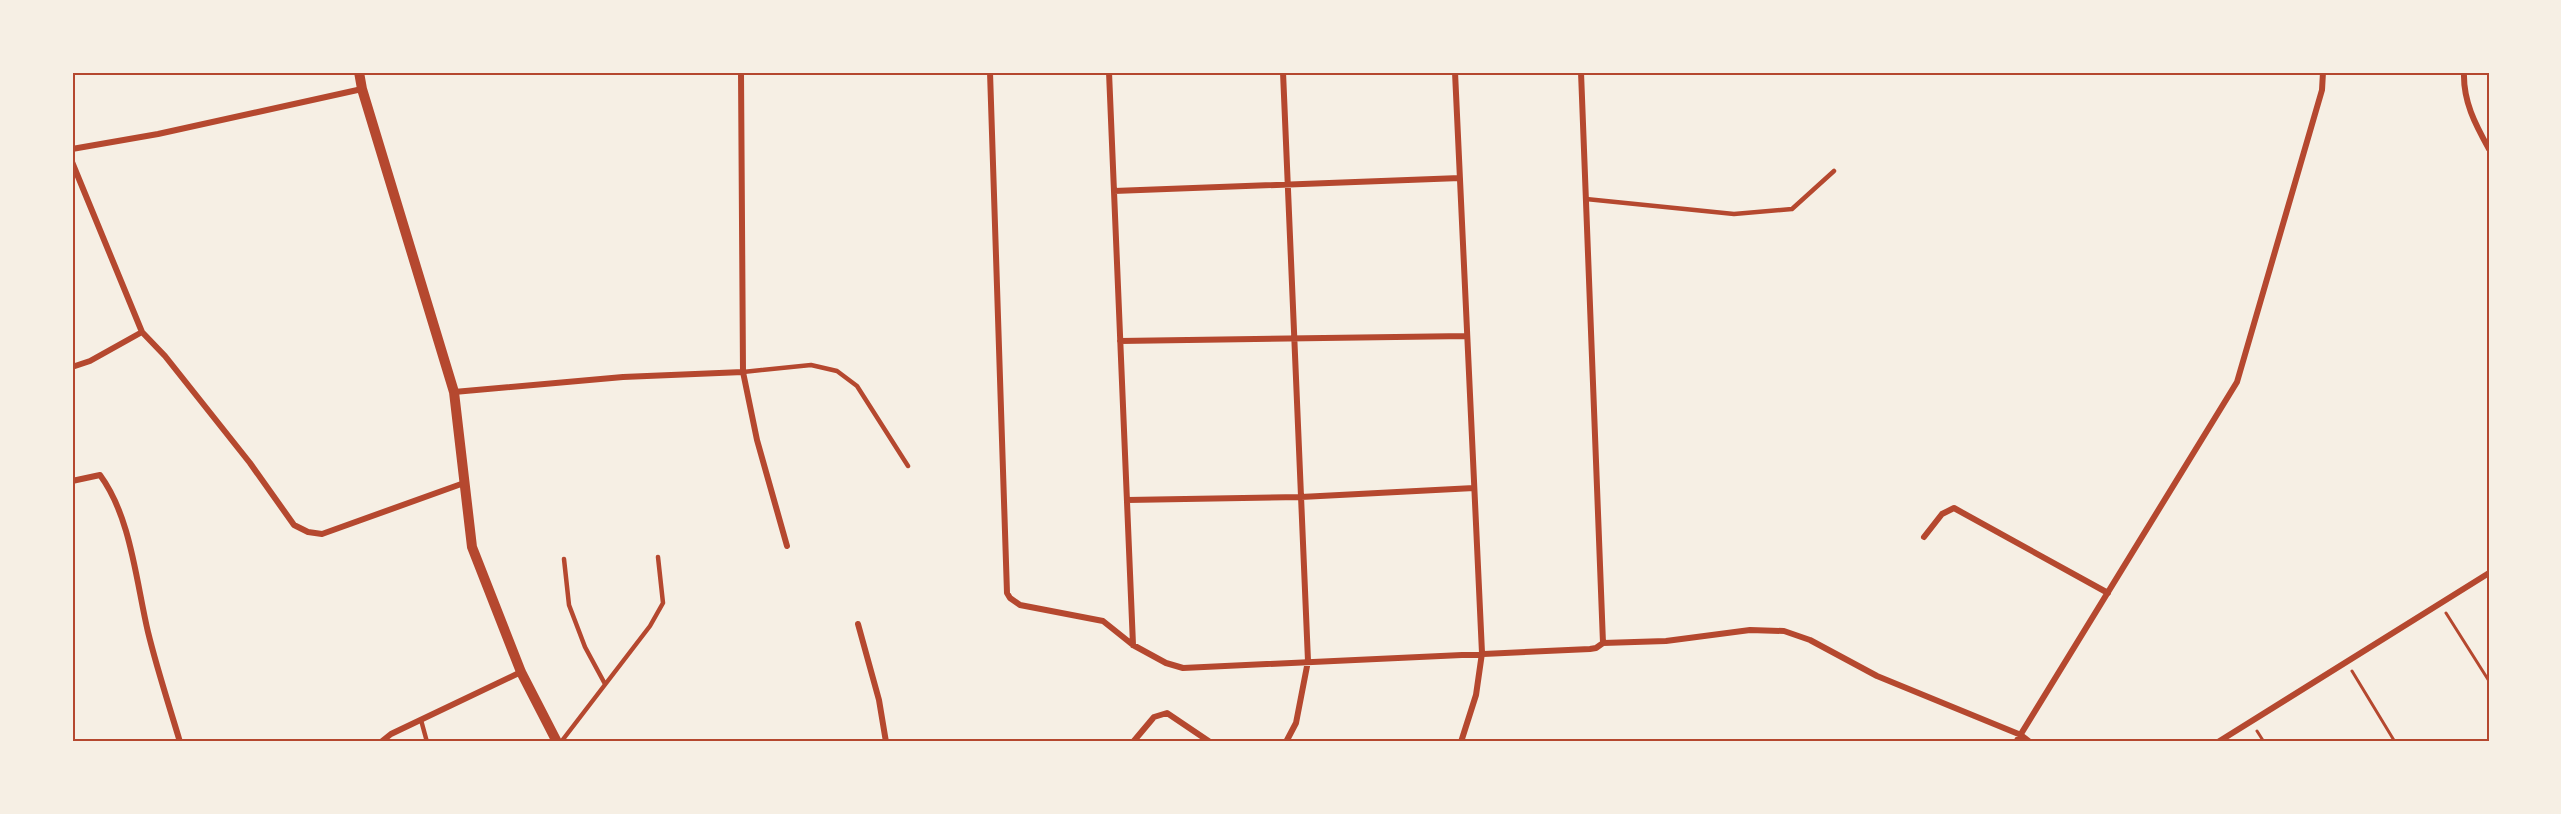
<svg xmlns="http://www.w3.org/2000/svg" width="2561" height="814" viewBox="0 0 2561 814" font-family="'Times New Roman',serif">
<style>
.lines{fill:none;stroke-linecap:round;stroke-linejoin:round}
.path{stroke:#b5482f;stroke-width:3}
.service{stroke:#b5482f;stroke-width:4.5}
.minor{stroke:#b5482f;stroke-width:6}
.tertiary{stroke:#b5482f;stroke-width:10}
.neatline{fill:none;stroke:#b5482f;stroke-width:2}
</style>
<rect width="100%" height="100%" fill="#f6efe4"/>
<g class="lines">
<!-- path -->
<path class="path" d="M2446,613l43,68
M2352,671l43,71
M2257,731l7,11"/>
<!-- service -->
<path class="service" d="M1586,199l148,15 58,-5 42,-38
M743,372l68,-7 26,6 20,15 51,80
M564,559l5,46 16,42 20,37
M421,720l6,22
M561,742l89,-116 13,-23 -5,-46"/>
<!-- minor -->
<path class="minor" d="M741,72l2,300 14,68 30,106
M990,72l17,521 3,5 10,7 83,16 30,24 33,18 17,5 407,-19 6,-1 7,-5 -22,-571
M1109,72l24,573
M1283,72l25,589 -12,62 -10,19
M1455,72l27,581 -6,42 -15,47
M2464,72c-1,29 11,52 25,77
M72,149l86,-15 204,-45
M72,162l70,170 -52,29 -18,6
M1114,191l346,-13
M142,332l23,24 85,107 44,62 14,7 14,2 142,-51
M1120,341l347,-5
M454,392l169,-15 120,-5
M72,481l28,-6c31,42 36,106 48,157 9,37 21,73 32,110
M1127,500l174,-3 173,-9
M1924,537l18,-23 12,-6 154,85
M858,624l21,76 7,42
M1603,643l63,-2 84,-11 34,1 26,9 67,36 144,59 9,7
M381,742l10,-8 130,-62
M1133,742l21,-25 13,-4 43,29
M2016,742l221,-360 85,-292 1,-18
M2218,742l271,-169"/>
<!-- tertiary -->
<path class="tertiary" d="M359,72l3,17 92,303 18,155 49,125 36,70"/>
</g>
<!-- border -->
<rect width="2561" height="814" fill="none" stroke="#f6efe4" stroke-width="147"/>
<rect x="74" y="74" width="2414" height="666" class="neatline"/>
</svg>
